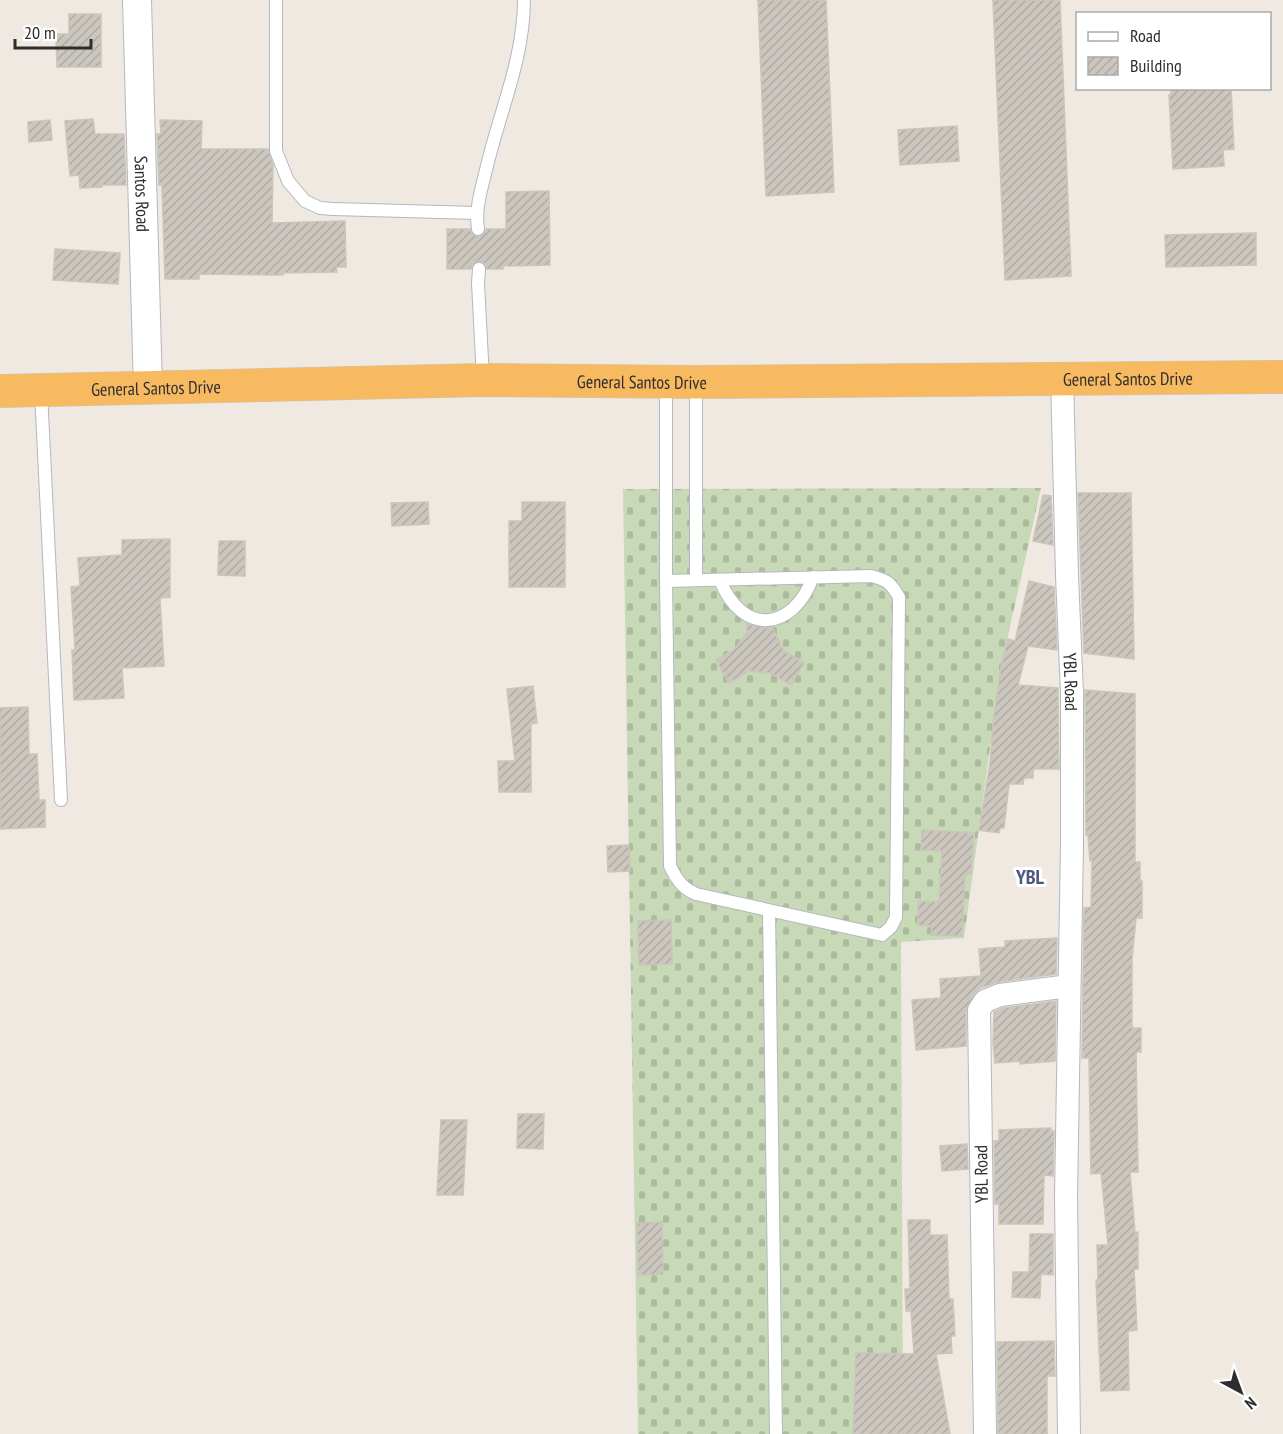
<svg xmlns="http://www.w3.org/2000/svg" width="1283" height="1434" viewBox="0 0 1283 1434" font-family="'PT Sans Narrow',sans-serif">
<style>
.cemetery{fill:url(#cemetery-stones)}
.building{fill:url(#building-hatch);stroke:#cbc5ba;stroke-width:1.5}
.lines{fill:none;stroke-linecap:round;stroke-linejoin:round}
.service-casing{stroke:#b4b7c1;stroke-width:14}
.minor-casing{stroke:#b4b7c1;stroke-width:24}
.tertiary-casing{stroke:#b4b7c1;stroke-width:30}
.trunk-casing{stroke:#c9c9c9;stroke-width:34}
.service{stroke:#fff;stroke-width:12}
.minor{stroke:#fff;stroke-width:22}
.tertiary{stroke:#fff;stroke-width:28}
.trunk{stroke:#f8ba60;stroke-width:33}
.labels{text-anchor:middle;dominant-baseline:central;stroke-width:6;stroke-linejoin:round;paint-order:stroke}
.street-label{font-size:18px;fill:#2e2e2e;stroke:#fff}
.neighbourhood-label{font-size:20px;font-weight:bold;fill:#4d5680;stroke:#fff}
</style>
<defs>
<pattern id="cemetery-stones" width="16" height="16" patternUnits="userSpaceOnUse" patternTransform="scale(1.5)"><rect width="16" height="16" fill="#c8d9b8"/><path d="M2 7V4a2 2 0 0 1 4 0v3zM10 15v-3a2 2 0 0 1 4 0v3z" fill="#acbb9e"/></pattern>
<pattern id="building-hatch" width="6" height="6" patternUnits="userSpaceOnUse" patternTransform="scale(1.5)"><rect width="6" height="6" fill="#cbc7bf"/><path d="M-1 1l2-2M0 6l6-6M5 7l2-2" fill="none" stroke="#afaba4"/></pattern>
</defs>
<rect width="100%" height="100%" fill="#efe9e1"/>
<!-- cemetery -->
<path class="cemetery" d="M1041,488l-40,179 -37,271 -63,4 2,492h-265l-15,-945z"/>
<!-- building -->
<path class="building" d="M758,0h68l8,192 -68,4z
M993,0h67l11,276 -66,4z
M69,14h32v53h-44l-1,-33h13z
M1171,88h60l3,61 -11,1 1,16 -51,3 -4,-74h2z
M93,119l2,15h29l2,51h-24v2l-22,1 -1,-13 -9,1 -5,-55z
M50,120l2,20 -23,2 -1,-20z
M160,120l42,1 -1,28h67l5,16 -1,58 73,-2 1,46h-10l1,5 -54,1v2l-84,-1v5h-34l-3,-94h-3l-2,-51h4z
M957,126l2,35 -59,4 -2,-35z
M549,191l1,74 -47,1v3h-16l-3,-6 -5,-2 -6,3 -2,5h-24v-40h23l2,5 6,3 5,-2 3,-6h20v-37z
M1256,233v32l-90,2 -1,-32z
M55,249l65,4 -2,31 -65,-4z
M1078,493h53l3,166 -50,-6z
M1043,495l8,1 2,49 -20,-4z
M428,502l1,22 -37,2 -1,-23z
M522,502h43v85h-56v-66h13z
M170,539v58l-10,1 4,68 -42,2 2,30 -50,2 -2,-50h3l-4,-63 9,-1 -2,-28 44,-3v-15z
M219,541h26v35l-27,-1z
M1029,581l25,6 3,63 -29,-4 -10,39 40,3 1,81h-26v9h-9l-1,6h-14l-5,44h-4l-1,5 -20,-3 11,-67 3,-38 8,-58 7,-28 7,2z
M747,624l19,4 6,-1 12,24 20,12 -13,22 -21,-12 -21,-2 -20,12 -13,-23 18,-10 13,-17z
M533,686l4,37 -6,1v68h-32l-1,-31h17l-8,-72z
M1085,690l50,4v168h5v19h2v37h-6l-4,41v69h9v24h-5l2,120h-8l5,61 3,-1v37h-4l3,61 -9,1 1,59 -28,1 -5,-111h2l-1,-35h11l-7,-72 -10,1 -2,-116h-7l2,-150 7,-1 1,-46h-2l-2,-26h-2z
M28,707l1,47h8l2,46h6v27l-45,2v-121z
M922,830l52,3 -3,41h-6l-3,62 -31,-1 1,-9 -14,-1v-24l21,1 3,-51 -21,-1z
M629,845l1,26 -22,1 -1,-26z
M671,920l1,44 -33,1 -1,-44z
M1057,938l-1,36 -58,8 -18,6 -6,6 -8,16v36l-50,4 -4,-50 29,-2 -1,-19 41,-3 -2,-27 26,-2v-6z
M1056,1001l-1,60 -35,3v-3l-25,2 -2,-20 1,-31 9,-4z
M518,1114h26l-1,35 -26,-1z
M441,1120h26l-4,75h-26z
M1051,1128v3h3l-1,45 -9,-1 -1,49h-44v-20h-4l-1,-63h5v-11z
M967,1144l1,25 -26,2 -2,-25z
M908,1220h22v15h17l2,64h4l2,37h-4l1,17 -16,1 14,80h-97l3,-81 58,1 -3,-43h-5l-1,-22h5z
M662,1222l1,52 -25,1 -1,-52z
M1030,1234h23v41l-12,-1 -1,24 -28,-1 1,-25h16z
M1054,1341l1,35h-8v58h-49l-1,-92z"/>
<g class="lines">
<!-- service casing -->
<g class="service-casing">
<path id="service" d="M276,0v151l12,30 17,20 15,7 13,1 143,4
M478,229c-3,-20 3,-39 8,-59 13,-57 38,-111 38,-170
M479,269l-1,14 5,96
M696,383v197
M41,392l20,408
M720,580c22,56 73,52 93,-3
M666,581l205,-5c16,4 19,6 28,21l-3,320 -5,10 -9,8 -186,-41c-14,-6 -19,-14 -26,-28l-4,-285v-200
M769,910l7,524"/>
</g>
<!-- minor casing -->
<g class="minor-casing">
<g id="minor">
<path id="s1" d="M1062,378l5,198 5,117v151l-6,353 3,237"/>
<path d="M985,1434l-6,-424 6,-9 15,-6 69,-9"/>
</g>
</g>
<!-- tertiary casing -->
<g class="tertiary-casing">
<g id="tertiary">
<path id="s2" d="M137,0l11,388"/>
</g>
</g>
<!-- trunk casing -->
<g class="trunk-casing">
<g id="trunk">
<path id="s3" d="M0,391l483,-11 213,2 587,-5"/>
</g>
</g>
<!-- service -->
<use href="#service" class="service"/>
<!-- minor -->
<use href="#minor" class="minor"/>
<!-- tertiary -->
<use href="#tertiary" class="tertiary"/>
<!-- trunk -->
<use href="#trunk" class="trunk"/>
</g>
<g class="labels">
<!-- street labels -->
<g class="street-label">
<text stroke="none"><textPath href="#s2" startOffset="194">Santos Road</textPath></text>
<text stroke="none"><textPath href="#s3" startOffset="1128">General Santos Drive</textPath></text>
<text stroke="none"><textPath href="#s3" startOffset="642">General Santos Drive</textPath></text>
<text stroke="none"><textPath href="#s3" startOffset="156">General Santos Drive</textPath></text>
<text stroke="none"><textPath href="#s1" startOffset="304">YBL Road</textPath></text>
<text transform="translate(981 1174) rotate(-91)">YBL Road</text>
</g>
<!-- neighbourhood labels -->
<g class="neighbourhood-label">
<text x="1030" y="877">YBL</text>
</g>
</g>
<!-- legend -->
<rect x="1076" y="12" width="195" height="78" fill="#ffffff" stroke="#ababab" stroke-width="1.5"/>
<rect x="1088" y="32" width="30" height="9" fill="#ffffff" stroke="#ababab" stroke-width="1.5"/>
<text x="1130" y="42" font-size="18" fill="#2e2e2e">Road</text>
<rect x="1088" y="57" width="30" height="18" fill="url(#building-hatch)" stroke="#ababab" stroke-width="1.5"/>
<text x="1130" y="72" font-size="18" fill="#2e2e2e">Building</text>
<!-- north arrow -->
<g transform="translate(1241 1392) rotate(139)" stroke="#ffffff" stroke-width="4.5" paint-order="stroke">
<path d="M0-4.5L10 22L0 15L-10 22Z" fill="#2e2e2e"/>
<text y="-9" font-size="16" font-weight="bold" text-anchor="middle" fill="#2e2e2e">N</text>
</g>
<!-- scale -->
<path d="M15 39v9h76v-9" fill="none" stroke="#2e2e2e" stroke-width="3"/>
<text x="24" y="39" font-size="18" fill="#2e2e2e" stroke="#ffffff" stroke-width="4.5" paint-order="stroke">20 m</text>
</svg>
